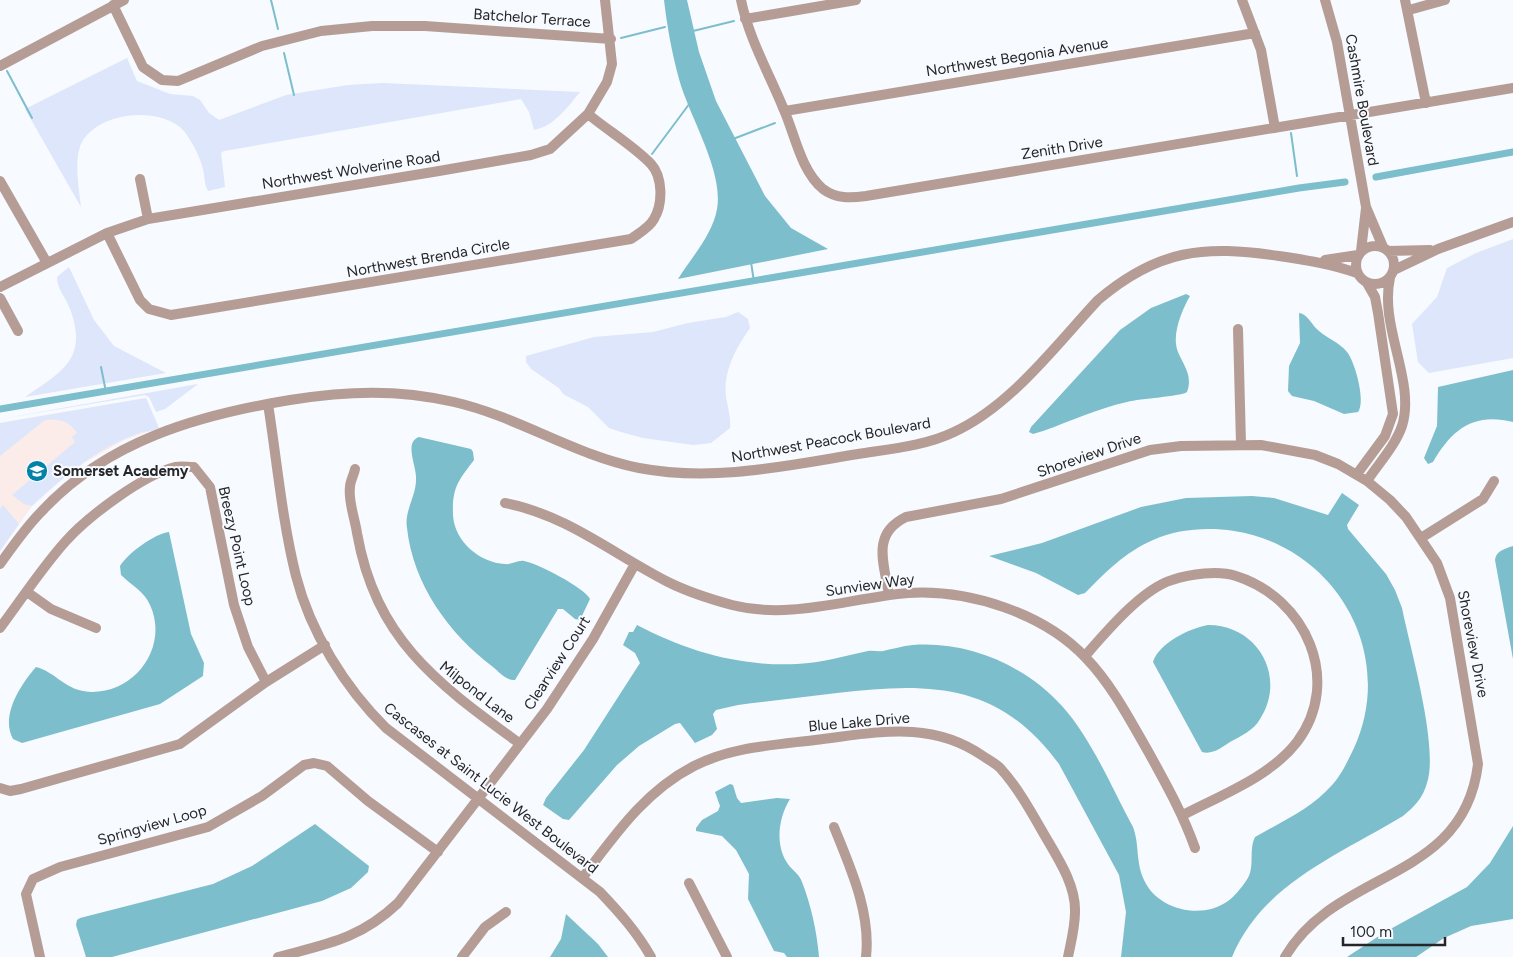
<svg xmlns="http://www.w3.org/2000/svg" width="1513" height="957" viewBox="0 0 1513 957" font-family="Figtree,sans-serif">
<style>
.education{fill:#fcece9}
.green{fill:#dde6fa}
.water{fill:#7cbecb}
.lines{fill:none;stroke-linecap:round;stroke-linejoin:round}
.stream{stroke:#7cbecb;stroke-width:2}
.canal{stroke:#7cbecb;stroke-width:7}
.minor{stroke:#b59d96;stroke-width:10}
.labels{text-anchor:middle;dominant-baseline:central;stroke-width:4;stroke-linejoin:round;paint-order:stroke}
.street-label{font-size:15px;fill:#252628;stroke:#f7faff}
.poi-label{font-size:15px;font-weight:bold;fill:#252628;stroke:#f7faff;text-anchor:start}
</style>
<rect width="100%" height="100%" fill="#f7faff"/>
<!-- education -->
<path class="education" d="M146,398l13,30 -35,12 -40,23 -22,16 -30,27 -32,45v-128z"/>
<!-- green -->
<path class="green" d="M127,58l10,23 33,13 23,2 7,4 9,13 10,7 67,-25 62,-10 35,-2 197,9c-13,16 -26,34 -46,38l-5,-18 -8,-13 -297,52 -3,2 4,34 -17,4c-4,-7 -3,-14 -5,-22 -3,-13 -11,-27 -19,-38 -24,-27 -95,-19 -105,19 -4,17 0,40 2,57l-56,-98z
M1513,239v119l-84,15 -11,-11 -6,-38 25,-27 10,-29 29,-15z
M69,267l25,53 20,26 52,27 -141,24c36,-25 64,-38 45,-88 -4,-12 -13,-19 -13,-32z
M738,312l10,7 2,9c-14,20 -27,43 -24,69 2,11 5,21 4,31l-19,15 -18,2 -50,-7 -22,-6 -12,-4 -21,-21 -25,-13 -4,-6 -28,-19 -5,-7v-6l68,-19 59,-5 35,-9 38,-6z
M198,384l-33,25 -9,3 -7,-15 -4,-2 -145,24z
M146,398l13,30c-7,4 -15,3 -22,6 -40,14 -75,44 -105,72l-8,-2 -12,-9 63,-53 -3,-5 5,-4c-8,-12 -18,-15 -32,-13l-45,36v-33z
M3,505l16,19 -19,27v-42z"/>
<!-- water -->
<path class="water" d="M664,0h23l12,52 17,49 49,95 26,32 37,21 -150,30c13,-21 35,-45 39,-70 7,-38 -28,-93 -38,-130 -7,-25 -12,-53 -15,-79z
M1186,294l4,2c-8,14 -19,39 -12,56 6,14 15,24 9,40 -8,5 -46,6 -60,10 -28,6 -56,19 -84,29l-10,3 -4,-2 2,-5 89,-97 31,-22z
M1299,313c9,1 13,13 20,18 9,8 20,11 28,21 8,10 19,49 11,60l-14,2 -30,-13 -22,-5 -4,-5 1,-25 11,-23z
M1513,370v52c-39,-10 -61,7 -80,40l-5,2 -4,-6 13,-32 1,-39z
M419,437l52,12 2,3 1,8c-16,21 -22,28 -21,55 1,26 27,48 52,49 7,1 12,-4 19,-3 13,2 61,27 66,38l-10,21 -5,-1 -12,-10h-5l-43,71c-8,1 -16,-8 -22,-13 -44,-33 -80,-83 -86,-139 -3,-18 10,-32 9,-51 0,-12 -12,-35 3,-40z
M1342,493l17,12 -12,20 1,4 38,45 9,16 7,18c8,40 37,139 25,175 -4,15 -13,24 -24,33 -64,39 -140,67 -171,141h-111l5,-45 -7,-37 -60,-111c-60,-82 -130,-82 -222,-71 -33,4 -66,8 -99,12l-22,5 -3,4 4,15 -5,6 -17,8 -15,-20 -5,1 -36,22 -22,19 -48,55 -6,-1 -20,-14 3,-7 38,-48 56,-87 -5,-10 -12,-8 6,-13h4l4,-7c49,26 104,42 160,39 25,-1 47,-8 71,-13 5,-1 10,1 15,0 10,-2 19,-5 30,-6 55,-4 112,20 149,61 29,32 50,82 71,121 7,19 2,35 12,55 14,28 57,38 83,19 7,-5 13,-13 18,-20 10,-13 2,-30 9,-44 28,-16 56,-28 78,-53 9,-10 15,-24 21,-36 43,-94 -18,-201 -120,-217 -27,-4 -56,-2 -81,9 -29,13 -46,31 -68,53l-7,2 -42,-22 -47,-17 53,-13 99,-36 45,-9 66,-2 22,2 54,17z
M169,532l22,102 13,29 -1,13 -43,28 -138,39 -9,-4c-13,-23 8,-55 23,-72 20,5 29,24 55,25 45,1 78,-46 59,-87 -6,-14 -19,-20 -29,-30l-1,-9c8,-13 34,-32 49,-34z
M1513,546v113l-18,-99c1,-9 9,-11 18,-14z
M1208,625c50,0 79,52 52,94 -6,11 -19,17 -30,23 -8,5 -17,13 -28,10l-49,-90c6,-19 37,-34 55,-37z
M730,784l3,1 4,13 4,5 36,-5 13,1c-11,18 -15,43 -4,62 4,8 13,12 16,21 9,23 15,50 17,75h-32l-3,-4 -10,-2 -26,-52 1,-25 -13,-24 -14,-14 -26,-5v-3l6,-8 16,-9 2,-5 -5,-14z
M315,824l54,42 -1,6 -17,16 -29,13 -210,56h-26l-10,-32 1,-5 3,-2 133,-34 39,-18z
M1513,826v93l-42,7 -27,12 -28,19h-69l38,-25 82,-45 23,-24z
M566,914l32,30 10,13h-58l11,-18z"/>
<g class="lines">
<!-- stream -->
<path class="stream" d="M271,0l7,29
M693,31l41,-10
M621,38l44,-11
M284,53l10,42
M7,71l25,47
M1291,133l6,43
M733,139l42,-16
M652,154l38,-51
M751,262l3,20
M101,367l5,25"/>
<!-- canal -->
<path class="canal" d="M1376,177l137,-25
M0,409l1299,-221 46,-6"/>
<!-- minor -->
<path class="minor" d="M741,0c8,39 28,73 43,110 11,25 17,61 39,79 13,10 28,9 43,7l647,-108
M1242,0l19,50 14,78
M1325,0l12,42 29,165 17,40
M1405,0l21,103
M113,5l30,62 19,13 16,1 84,-35 59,-15 51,-5h53l186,13
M1409,10l36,-10
M745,19l111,-19
M0,66l124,-66
M785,111l470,-78
M140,179l8,40
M0,181l47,82
M107,233l33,67 9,9 22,6 460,-76c8,-6 18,-11 23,-20 9,-15 9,-42 -3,-55 -17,-18 -44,-34 -63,-50
M1356 265a19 19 0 1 1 38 0a19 19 0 1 1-38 0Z
M1361,251l5,-43
M1388,251l42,-1
M1325,260l33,-5
M1394,270l44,-21 75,-27
M0,287l107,-54 41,-14 291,-48 92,-16 19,-6 38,-35 19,-32 5,-18 -7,-64
M0,298l18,33
M1238,329l3,115
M268,404c9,57 14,116 28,172 14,55 49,112 90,152l214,164c19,20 37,40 51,65
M355,469c-1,6 -5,12 -5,18 -2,14 5,32 7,46 19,107 80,150 162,210
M1357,474l28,-38 8,-22 -15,-101 -3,-16 -8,-14
M1367,481c12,-18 28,-35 35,-55 14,-45 -23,-99 -12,-148
M505,503c62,12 108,51 163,79 20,10 42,17 64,23 59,15 117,-7 176,-12 60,-4 136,20 178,65 26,27 44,62 63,95 17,31 34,61 46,95
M1421,538l62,-39 11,-18
M0,564c13,-18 26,-37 42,-53 65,-70 156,-96 248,-111 57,-9 107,-11 164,2 65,15 120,53 185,66 74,14 146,-2 219,-14 32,-5 67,-8 96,-22 57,-26 102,-87 144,-132 60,-51 106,-55 181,-44 27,4 52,8 78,17
M27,592l24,17 45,19
M889,595c-5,-32 -18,-61 17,-78l95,-18 149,-49 31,-4 80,-1 54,10 23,9 29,17 23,19 16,17 31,46 13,35 28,166c-14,119 -141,104 -193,193
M0,628c21,-28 41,-59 65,-86 22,-25 78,-67 110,-75 6,-1 13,0 19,0l16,20 24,118 14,42 18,35
M1085,656c21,-24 57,-67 87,-76 18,-6 46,-10 64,-4 70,22 107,105 61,166 -27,35 -76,53 -114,73
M0,788l10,3 11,-2 159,-45 86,-62 59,-37
M834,827c16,40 37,85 32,130
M583,877c32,-42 62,-86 111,-111 38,-19 80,-21 121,-26 60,-7 115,-21 168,16 6,4 14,8 18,13 16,18 28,39 40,60 14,25 35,54 34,83 0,15 -4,30 -7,45
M689,883l38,74
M40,957l-14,-63 7,-15 27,-12 148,-40 54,-31 42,-31 10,-2 13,3 41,35 70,51
M278,957c49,-13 82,-18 120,-54l149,-194 46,-70 42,-75
M462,957l23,-30 21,-15"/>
</g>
<!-- icons -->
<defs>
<g id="school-disc" transform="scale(1.125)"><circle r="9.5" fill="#0083a7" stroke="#f7faff"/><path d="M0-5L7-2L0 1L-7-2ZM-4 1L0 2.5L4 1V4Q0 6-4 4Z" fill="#fff"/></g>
</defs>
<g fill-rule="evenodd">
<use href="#school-disc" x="37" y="471"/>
</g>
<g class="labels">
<!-- street labels -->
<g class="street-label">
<text transform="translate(532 18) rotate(4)">Batchelor Terrace</text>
<text transform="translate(1017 57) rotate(-9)">Northwest Begonia Avenue</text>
<text transform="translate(1362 100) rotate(80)">Cashmire Boulevard</text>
<text transform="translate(1062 148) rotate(-9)">Zenith Drive</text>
<text transform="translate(351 170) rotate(-9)">Northwest Wolverine Road</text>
<text transform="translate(428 258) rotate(-10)">Northwest Brenda Circle</text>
<text transform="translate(831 440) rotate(-10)">Northwest Peacock Boulevard</text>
<text transform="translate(1089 455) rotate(-19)">Shoreview Drive</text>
<text transform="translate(237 546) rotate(77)">Breezy Point Loop</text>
<text transform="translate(870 585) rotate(-8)">Sunview Way</text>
<text transform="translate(1473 644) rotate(79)">Shoreview Drive</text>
<text transform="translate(557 663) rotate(-57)">Clearview Court</text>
<text transform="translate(477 692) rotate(38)">Milpond Lane</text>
<text transform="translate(859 722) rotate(-5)">Blue Lake Drive</text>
<text transform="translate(491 788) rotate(38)">Cascases at Saint Lucie West Boulevard</text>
<text transform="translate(152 825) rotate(-16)">Springview Loop</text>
</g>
<!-- poi labels -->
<g class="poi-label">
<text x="53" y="471">Somerset Academy</text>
</g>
</g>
<!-- scale -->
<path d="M1343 937v8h102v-8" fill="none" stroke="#252628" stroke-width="2.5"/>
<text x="1350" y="937" font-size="15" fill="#252628" stroke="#f7faff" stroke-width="4" paint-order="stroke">100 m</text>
</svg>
